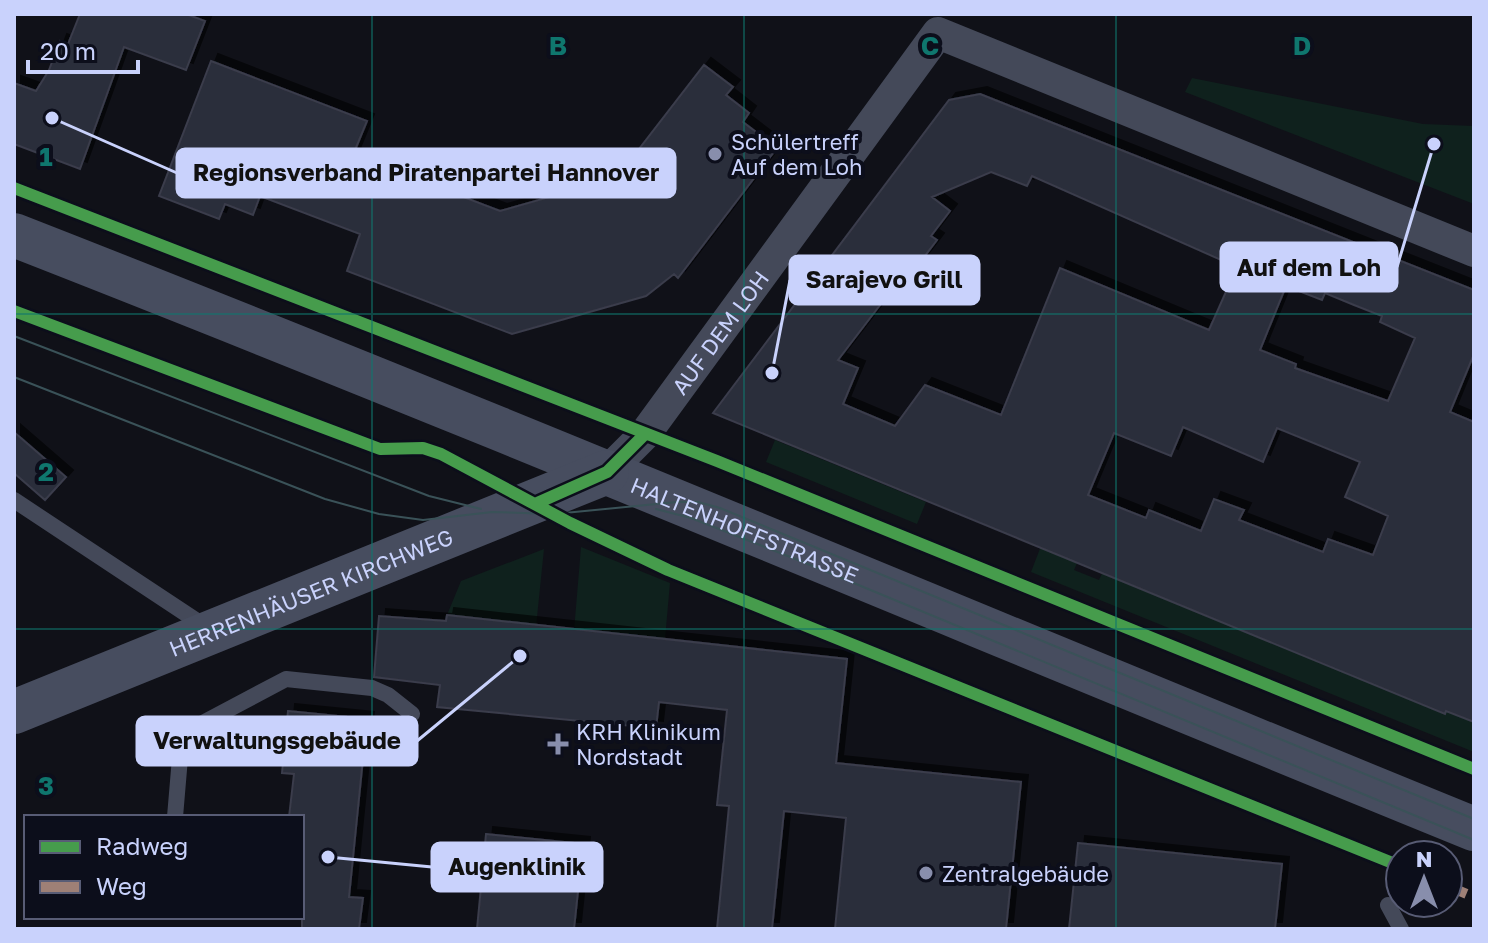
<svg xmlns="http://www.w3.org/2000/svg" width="1488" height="943" viewBox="0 0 1488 943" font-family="'Golos Text',sans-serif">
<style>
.green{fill:#0f211d}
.building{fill:#2c2e3a;stroke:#3a3c4c;stroke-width:2;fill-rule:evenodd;filter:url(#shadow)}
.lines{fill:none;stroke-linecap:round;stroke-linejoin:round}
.lane{stroke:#444959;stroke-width:16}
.street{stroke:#444959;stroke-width:32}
.secondary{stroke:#474d5f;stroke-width:44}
.tram{stroke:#3a5258;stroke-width:2}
.quiet{stroke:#9e8076;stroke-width:10;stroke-dasharray:20 10;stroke-linecap:butt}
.cycleway-casing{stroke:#0c0e1b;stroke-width:17}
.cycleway{stroke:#469c4c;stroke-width:12}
.grid{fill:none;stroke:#0f766e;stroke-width:2;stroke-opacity:0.55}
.poi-dot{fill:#888eac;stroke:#0c0e1b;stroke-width:3}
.labels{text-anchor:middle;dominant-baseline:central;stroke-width:8;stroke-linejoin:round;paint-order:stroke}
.poi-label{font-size:22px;fill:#c9d2fc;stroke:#0c0e1b;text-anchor:start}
.street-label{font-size:22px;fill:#c9d2fc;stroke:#0c0e1b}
.grid-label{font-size:26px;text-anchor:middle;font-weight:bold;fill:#0f766e;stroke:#0c0e1b;stroke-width:8;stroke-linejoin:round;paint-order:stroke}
.leader{fill:none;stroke:#c9d2fc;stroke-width:3}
.callout-dot{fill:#c9d2fc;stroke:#0c0e1b;stroke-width:3}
.callout{fill:#c9d2fc;stroke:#c9d2fc;stroke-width:3}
.callout-label{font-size:24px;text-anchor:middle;font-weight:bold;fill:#111}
</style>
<defs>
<filter id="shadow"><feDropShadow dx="7" dy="-7" stdDeviation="0" flood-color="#0009"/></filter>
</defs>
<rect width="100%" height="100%" fill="#101118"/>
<!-- green -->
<path class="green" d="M1192,78l231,46 51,2v78l-289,-112z
M775,440l151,62 -9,22 -151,-62z
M1041,546l37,15 -4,9 25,10 4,-9 341,143 2,-3 28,11v30l-443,-180z
M581,547l89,36 -5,56 -91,-8z
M544,549l-8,78 -89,-12 14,-34z"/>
<!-- building -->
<path class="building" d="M80,14h106l19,7 -19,49 -62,-23 -44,122 -66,-25v-61l22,8 13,-21 11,-29 8,3z
M211,61l156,60 -14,34 147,56 106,-30 14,-18 5,4 79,-102 29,22 -7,8 23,18 -6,9 34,26 -99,130 -4,-4 -28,22 -134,38 -165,-63 13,-37 -100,-38 -7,19 -28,-11 -6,15 -60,-23z
M980,94l494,196v64l-24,58 24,10v300l-28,-11 -1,3 -732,-301 236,-313zM991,172l36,14 5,-10 205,91 -28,63 -149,-62 -59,147 -76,-30 -30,41 -52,-22 15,-36 -20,-8 75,-98 5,3 19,-25 -6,-4 19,-25 -18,-14zM1286,286l36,14 3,-7 29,12 28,11 -2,6 35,16 -27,63 -93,-33 1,-4 -36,-14zM1183,427l80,35 14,-34 83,34 -15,35 43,19 -15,39 -45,-16 -5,13 -84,-32 5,-10 -30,-11 -13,32 -52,-21 -3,8 -58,-23 26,-62 57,23z
M14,432l52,45 -21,23 -31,-27z
M447,615l400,44 -11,104 185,19 -15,147h-171l11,-111 -62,-7 -12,118h-55l12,-123 -12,-1 10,-95 -68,-8 -3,26 -34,-3 -185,-18 3,-22 -66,-8 5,-61 67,5z
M288,711l79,8 -18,178 14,1 -4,31h-57v-112h-13l5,-43 -12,-1z
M486,834l97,10 -9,85h-97z
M1078,843l204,21 -7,65h-206z"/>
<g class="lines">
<!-- lane -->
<path class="lane" d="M14,500l192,127
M175,817l7,-83 104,-55 86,9 16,7 24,19
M1388,905l13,24"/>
<!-- street -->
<path class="street" id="s1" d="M607,472l38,-38 293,-401 536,218"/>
<!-- secondary -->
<g class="secondary">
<path id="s2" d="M14,235c489,191 973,396 1460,594"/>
<path id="s3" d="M14,712l593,-240"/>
</g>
<!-- tram -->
<path class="tram" d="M14,336l415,160 52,13
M14,377l311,122 54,15 44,6 69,-8 62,2 123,-12h21l22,6 754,311
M656,509l35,9 112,44 671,278"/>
<!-- quiet -->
<path class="quiet" d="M1448,886l26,11"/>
<!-- cycleway casing -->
<g class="cycleway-casing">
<path id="cycleway" d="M14,188l703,273 757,308
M14,311l366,138 43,-1 18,6 129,69 98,47 732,296
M535,504l72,-32 38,-38"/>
</g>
<!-- cycleway -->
<use href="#cycleway" class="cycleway"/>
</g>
<!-- grid -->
<path class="grid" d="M372,14v915M744,14v915M1116,14v915M14,314h1460M14,629h1460"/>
<!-- markers -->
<g class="poi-dot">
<circle cx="715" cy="154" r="8"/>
<path d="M554 732h8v8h8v8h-8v8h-8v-8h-8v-8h8z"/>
<circle cx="926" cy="873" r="8"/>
</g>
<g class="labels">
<!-- poi labels -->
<g class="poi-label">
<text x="731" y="141">Schülertreff<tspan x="731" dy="25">Auf dem Loh</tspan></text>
<text x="576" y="731">KRH Klinikum<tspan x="576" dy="25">Nordstadt</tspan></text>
<text x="942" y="873">Zentralgebäude</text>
</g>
<!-- street labels -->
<g class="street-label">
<text stroke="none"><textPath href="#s1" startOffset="180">AUF DEM LOH</textPath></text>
<text stroke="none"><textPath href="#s2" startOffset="788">HALTENHOFFSTRASSE</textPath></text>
<text stroke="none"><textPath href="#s3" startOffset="320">HERRENHÄUSER KIRCHWEG</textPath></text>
</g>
</g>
<g class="grid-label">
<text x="558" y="55">B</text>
<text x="930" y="55">C</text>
<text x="1302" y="55">D</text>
<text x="46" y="166">1</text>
<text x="46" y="481">2</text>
<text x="46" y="795">3</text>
</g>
<!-- callouts -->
<path class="leader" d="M52 118L177 173M1434 144L1397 267M772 373L790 280M520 656L417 741M328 857L432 867"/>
<g class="callout-dot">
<circle cx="52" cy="118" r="8"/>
<circle cx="1434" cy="144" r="8"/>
<circle cx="772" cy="373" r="8"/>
<circle cx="520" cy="656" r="8"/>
<circle cx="328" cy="857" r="8"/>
</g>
<g class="callout">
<rect x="177" y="149" width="498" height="48" rx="8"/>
<rect x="1221" y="243" width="176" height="48" rx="8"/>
<rect x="790" y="256" width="189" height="48" rx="8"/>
<rect x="137" y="717" width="280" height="48" rx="8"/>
<rect x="432" y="843" width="170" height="48" rx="8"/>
</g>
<g class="callout-label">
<text x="426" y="181">Regionsverband Piratenpartei Hannover</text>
<text x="1309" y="276">Auf dem Loh</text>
<text x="884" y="288">Sarajevo Grill</text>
<text x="277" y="749">Verwaltungsgebäude</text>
<text x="517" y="875">Augenklinik</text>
</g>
<!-- border -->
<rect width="1488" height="943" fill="none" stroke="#c9d2fc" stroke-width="32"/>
<!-- legend -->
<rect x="24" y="815" width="280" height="104" fill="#0c0e1b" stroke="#585c75" stroke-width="2"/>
<rect x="40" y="841" width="40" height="12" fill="#469c4c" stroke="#585c75" stroke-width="2"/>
<text x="96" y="855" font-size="24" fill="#c9d2fc">Radweg</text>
<rect x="40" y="881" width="40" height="12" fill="#9e8076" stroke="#585c75" stroke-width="2"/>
<text x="96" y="895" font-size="24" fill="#c9d2fc">Weg</text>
<!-- north arrow -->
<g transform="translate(1424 879)"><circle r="38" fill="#0c0e1b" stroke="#585c75" stroke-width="2"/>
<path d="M0-6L14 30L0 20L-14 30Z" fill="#888eac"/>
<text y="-12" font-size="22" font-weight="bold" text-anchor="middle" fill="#c9d2fc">N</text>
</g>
<!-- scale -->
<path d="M28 60v12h110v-12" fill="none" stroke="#c9d2fc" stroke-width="4"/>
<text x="40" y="60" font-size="24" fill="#c9d2fc" stroke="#0c0e1b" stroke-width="6" paint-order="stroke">20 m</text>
</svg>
